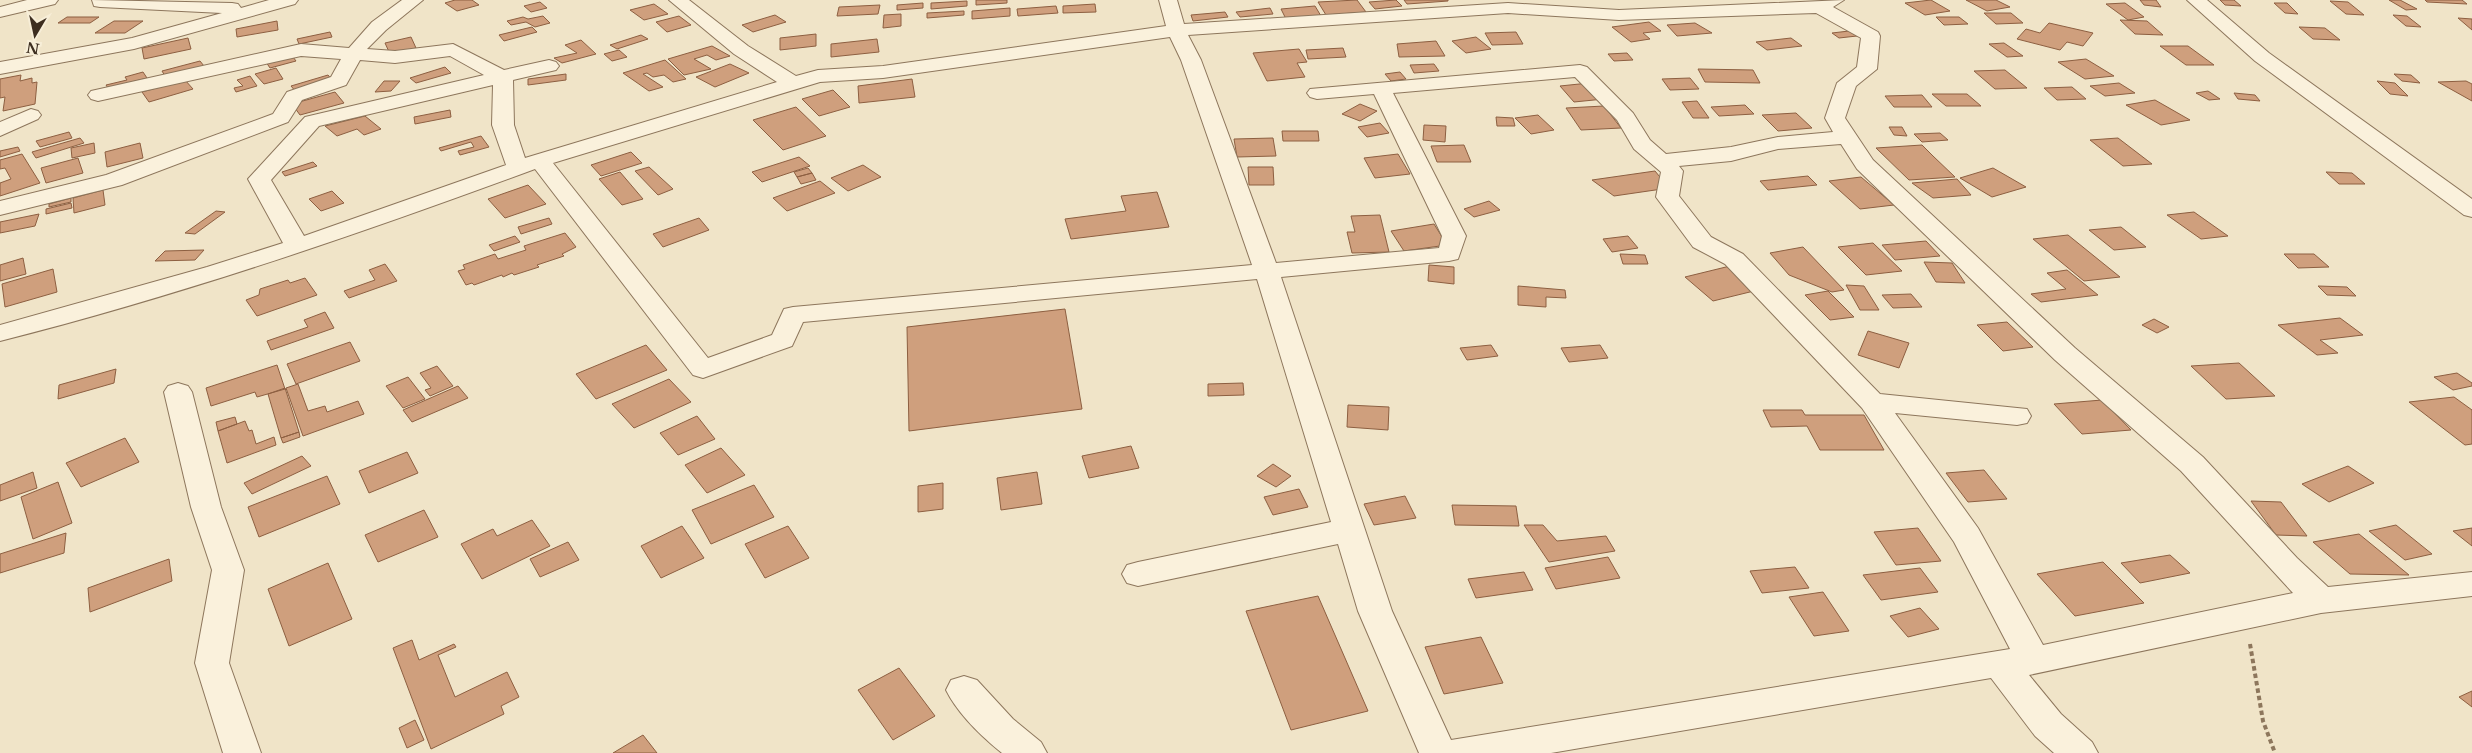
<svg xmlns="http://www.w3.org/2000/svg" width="2472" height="753" viewBox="0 0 2472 753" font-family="'Libre Baskerville',serif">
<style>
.building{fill:#cf9f7d;stroke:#8d5f41}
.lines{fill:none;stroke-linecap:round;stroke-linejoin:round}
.minor-casing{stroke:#8d765c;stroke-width:2}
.path{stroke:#8d765c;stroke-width:4;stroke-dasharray:4.5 3;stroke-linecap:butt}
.minor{fill:#faf1dc;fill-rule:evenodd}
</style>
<rect width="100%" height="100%" fill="#f0e4c8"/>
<!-- building -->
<path class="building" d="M455,0h17l7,5 -22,6 -12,-8z
M976,0h31v3l-31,2z
M1357,0l9,12 -40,3 -8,-13z
M1396,0l6,6 -27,3 -6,-7z
M1404,0h44v1l-41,3z
M1931,0l19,11 -25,4 -20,-12z
M1966,0h30l14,7 -23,4z
M2140,0h16l5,7 -17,-2z
M2220,0h14l7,6 -16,-1z
M2389,0h11l17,9 -11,1z
M2425,0h37l5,4 -40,-2z
M967,1v5l-36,3v-6z
M2330,1l18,1 16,13 -18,-1z
M540,2l7,6 -16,4 -7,-6z
M923,3v5l-26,2v-5z
M2125,3l19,14 -16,3 -22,-16z
M2274,3h13l11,11 -13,-1z
M654,4l14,10 -24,6 -14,-10z
M1095,4l1,8 -33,1v-7z
M880,5l-2,9 -41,2 2,-9z
M1056,6l2,7 -40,3 -1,-7z
M1315,6l6,10 -35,3 -5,-10z
M1010,8v8l-38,3v-8z
M1270,8l3,6 -33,3 -4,-5z
M964,11v4l-37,3v-5z
M1225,12l3,5 -35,4 -2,-6z
M1984,13h27l12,10 -27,1z
M901,14v12l-18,2 1,-13z
M775,15l11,7 -33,10 -11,-7z
M2393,15l14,1 14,11 -15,-1z
M543,16l7,7 -15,4 -9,-5 -15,3 -4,-4 16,-4 5,2z
M679,16l12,9 -24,7 -11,-10z
M67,17h32l-9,6h-32z
M1936,17h23l9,7 -24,1z
M2458,18l14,1v11z
M2120,20l27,1 16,14 -28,-1z
M114,21h29l-18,12h-30z
M277,21l1,9 -41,7 -1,-8z
M1649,22l12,9 -18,2 7,6 -19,3 -19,-15z
M1695,23l17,10 -35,3 -10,-11z
M2049,23l44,10 -10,13 -16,-4 -7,8 -43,-11 9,-10 14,4z
M532,27l5,5 -33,9 -5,-6z
M2299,27l26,1 15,12 -27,-1z
M1849,31l8,5 -18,2 -7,-5z
M330,32l2,5 -33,7 -2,-5z
M1516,32l7,12 -31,1 -7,-12z
M816,34v12l-36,4v-12z
M641,35l7,4 -31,10 -7,-4z
M411,37l5,11 -26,6 -5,-11z
M1476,37l15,12 -25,4 -14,-12z
M188,38l3,11 -47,10 -2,-11z
M1791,38l11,8 -35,4 -11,-8z
M877,39l2,13 -48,5v-13z
M581,40l15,14 -34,9 -8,-5 23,-5 -12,-8z
M1436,41l9,15 -46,1 -2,-13z
M2004,43l19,13 -16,1 -18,-13z
M712,46l18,10 -14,4 -9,-5 -13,4 17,10 -27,6 -16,-16z
M2160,46h28l26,19h-28z
M1343,48l3,9 -38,2 -2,-9z
M1299,49l8,13 -10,1 8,14 -38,4 -14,-28z
M619,50l8,7 -15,4 -8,-7z
M290,53l6,8 -26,7 -6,-9z
M1627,53l6,7 -19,1 -6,-7z
M2086,59l28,17 -29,3 -27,-17z
M665,60l21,19 -13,3 -9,-7 -11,2 -6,-4 -4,1 20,13 -14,4 -26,-18z
M200,61l4,5 -39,10 -3,-5z
M730,64l19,9 -34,14 -19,-10z
M1434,64l5,7 -25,2 -4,-8z
M445,67l6,6 -35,10 -6,-5z
M276,68l7,11 -19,5 -9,-10z
M1698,69l55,1 7,13 -55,-1z
M2005,70l22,18 -32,1 -21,-18z
M143,72l4,6 -39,10 -2,-3 21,-5 -2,-3z
M1400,72l6,7 -15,2 -6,-7z
M566,74v6l-38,5v-6z
M2394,74l17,1 9,8 -18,-2z
M21,75l-1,6 12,-3v5l5,-1 -2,22 -32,7 2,-14 -5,1v-19z
M328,75l5,6 -37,11 -5,-6z
M250,76l7,10 -21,6 -2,-4 9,-2 -6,-6z
M1690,78l9,11 -29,1 -8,-11z
M912,79l3,18 -56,6 -1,-17z
M185,80l8,9 -44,13 -7,-10z
M384,81h16l-9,10 -16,1z
M2377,81l18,2 13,13 -18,-2z
M2466,81l6,3v17l-34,-19z
M1589,83l15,16 -30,3 -14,-16z
M2119,83l16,10 -30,3 -15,-10z
M2072,87l14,12 -29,1 -13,-12z
M833,90l17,17 -31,9 -17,-17z
M2208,91l12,8 -11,1 -13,-7z
M335,92l9,11 -44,12 -8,-11z
M2234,93l21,2 5,6 -22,-2z
M1932,94h35l14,12h-35z
M1922,95l10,12h-38l-9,-11z
M2155,100l35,20 -29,5 -35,-20z
M1697,101l12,17h-16l-11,-16z
M1360,104l17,7 -17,10 -18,-7z
M1745,105l9,9 -35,2 -8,-9z
M1604,106l17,22 -40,2 -15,-22z
M796,107l30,29 -43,14 -30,-30z
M450,110l1,7 -36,7 -1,-7z
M1796,113l16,15 -34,3 -16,-16z
M1538,115l16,15 -23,4 -16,-16z
M365,116l16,13 -17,6 -7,-6 -20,7 -12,-10z
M1496,117l17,1 2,8h-18z
M1380,123l9,10 -22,4 -9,-10z
M1424,125l22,1 -1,16 -22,-2z
M1889,127h13l5,9 -13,-1z
M1282,131h36l1,10h-36z
M69,132l3,6 -32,9 -4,-6z
M1940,133l8,7 -26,2 -8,-8z
M481,136l8,11 -29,8 -2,-4 16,-4 -3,-5 -30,9 -2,-3z
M80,138l4,5 -48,15 -4,-6z
M1273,138l3,18 -39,1 -3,-18z
M2118,138l34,26 -29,2 -33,-26z
M94,143l1,10 -23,5 -1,-10z
M140,143l3,15 -36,9 -2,-15z
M1464,145l7,17h-34l-6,-16z
M1922,145l11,11 22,21 -46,3 -33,-32z
M18,147l2,4 -20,6v-6z
M631,152l11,11 -41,13 -10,-11z
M22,154l18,29 -40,13v-13l11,-4 -6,-11 -5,1v-9z
M1398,154l12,20 -35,4 -11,-20z
M799,157l11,9 -48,16 -10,-10z
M78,158l5,15 -37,10 -5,-15z
M313,162l4,4 -32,10 -3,-4z
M863,165l18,12 -33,14 -17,-13z
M649,167l24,22 -15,6 -23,-24z
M1248,167h25l1,18h-25z
M808,168l4,5 -15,4 -3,-5z
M1993,168l33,19 -34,10 -32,-19z
M1655,171l14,17 -55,8 -22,-16z
M620,172l23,27 -21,6 -23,-26z
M2326,172l26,1 13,11h-26z
M812,173l4,7 -15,4 -4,-7z
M1808,176l9,9 -49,5 -8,-9z
M1861,177l33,28 -34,4 -31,-28z
M1957,179l14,16 -38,3 -21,-15z
M820,181l15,12 -48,18 -14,-13z
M528,185l18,19 -41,14 -17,-19z
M103,190l2,15 -31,8 -1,-15z
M332,191l12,12 -23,8 -12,-12z
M1157,192l12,35 -98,12 -6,-20 61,-8 -5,-15z
M71,198v4l-22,5v-3z
M1489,201l11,9 -26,7 -10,-8z
M71,203l1,5 -26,6v-5z
M216,211l9,1 -30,22 -10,-1z
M2194,212l34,24 -27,3 -34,-24z
M39,214l-4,12 -35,7v-11z
M1380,215l9,37 -37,1 -5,-21h8l-4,-16z
M549,218l3,6 -31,10 -3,-7z
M699,218l10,12 -46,17 -10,-13z
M1434,224l13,21 -43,6 -13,-20z
M2121,227l25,20 -32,3 -25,-20z
M565,233l11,14 -14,7 2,2 -27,9 2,2 -25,8 -2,-2 -9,4 -1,-2 -28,10 -2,-2 -6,2 -8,-14 7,-2 -2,-4 32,-11 3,5 28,-9 -2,-4z
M2068,235l52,42 -36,4 -51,-42z
M515,236l5,6 -26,9 -5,-6z
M1628,236l10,12 -26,4 -9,-13z
M1926,241l14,15 -45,4 -13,-15z
M1873,243l29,28 -36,4 -28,-28z
M1803,247l41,43 -12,2 -43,-17 -19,-22z
M204,250l-9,10 -40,1 10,-10z
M1620,254l25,1 3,9h-25z
M2284,254h30l15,13 -31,1z
M23,258l3,16 -26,7v-16z
M1924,262l28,1 13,20 -29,-1z
M385,264l12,17 -48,17 -5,-7 31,-11 -6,-10z
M1429,265l25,2v17l-26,-3z
M1730,266l28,24 -45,11 -28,-24z
M53,269l4,23 -52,15 -3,-23z
M2067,270l31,25 -57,7 -10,-8 35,-5 -19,-16z
M305,278l12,17 -60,21 -11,-16 13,-5 1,-6 28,-9 2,3z
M1846,285l18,1 15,24h-19z
M1518,286l47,4 1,8 -20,-1v10l-28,-2z
M2318,286l29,1 9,9 -29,-1z
M1828,291l26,26 -24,3 -25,-25z
M1911,294l11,13 -29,1 -11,-13z
M1065,309l17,100 -173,22 -2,-104z
M325,312l9,16 -63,22 -4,-9 41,-14 -4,-7z
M2340,318l23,17 -43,5 18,13 -21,2 -39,-30z
M2154,319l15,8 -12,6 -15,-8z
M2007,322l26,25 -30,4 -26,-26z
M1868,331l41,12 -10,25 -41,-13z
M350,342l10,19 -64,23 -9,-20z
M646,345l21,25 -71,29 -20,-25z
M1491,345l7,11 -31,4 -7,-12z
M1600,345l8,13 -39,4 -8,-14z
M2239,363l36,33 -49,3 -35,-33z
M277,365l8,24 -28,8 -2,-5 -44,14 -5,-18z
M437,366l16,20 -23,10 -5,-6 6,-2 -11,-15z
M116,369l-2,14 -56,16 1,-14z
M2457,373l15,10v3l-19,4 -19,-13z
M408,377l17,22 -22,9 -17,-22z
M669,379l22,23 -57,26 -22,-24z
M1243,383l1,12 -36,1v-12z
M298,384l10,27 17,-5 2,6 31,-11 6,13 -61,22 -17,-48z
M458,386l10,12 -56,24 -9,-12z
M285,388l14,44 -18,6 -13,-44z
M2454,397l18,13v34l-7,1 -56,-43z
M2102,400l29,30 -49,4 -28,-30z
M1348,405l41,2 -1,23 -41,-3z
M1763,410h39l3,5h59l20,35h-64l-13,-24 -36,1z
M697,416l18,23 -37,16 -18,-22z
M235,417l2,7 -19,7 -2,-9z
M245,421l4,10 3,-1 4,14 18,-7 2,8 -49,18 -9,-32z
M299,432l1,5 -17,6 -2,-5z
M125,438l14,24 -58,25 -15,-24z
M1131,446l8,22 -50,10 -7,-22z
M721,448l24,27 -38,18 -22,-28z
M407,452l11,21 -49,20 -10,-22z
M302,456l9,10 -59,28 -8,-11z
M1273,464l18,12 -15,11 -19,-11z
M2348,466l26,17 -45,19 -27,-18z
M1984,470l23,29 -39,3 -22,-29z
M33,472l4,16 -37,13v-16z
M1037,472l5,32 -41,6 -4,-32z
M327,476l13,28 -81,33 -11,-30z
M58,482l14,41 -39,16 -12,-42z
M943,483v26l-25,3v-26z
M754,485l20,32 -63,27 -19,-34z
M1299,489l9,18 -35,8 -9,-18z
M1405,496l11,22 -42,7 -10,-21z
M2251,501l30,1 26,34 -31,-1z
M1452,505l64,1 3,20 -64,-1z
M424,510l14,27 -60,25 -13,-27z
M532,520l18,26 -68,33 -21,-35 32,-15 4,7z
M1524,525h19l14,16 49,-5 9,15 -66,11z
M2396,525l36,29 -27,6 -36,-29z
M682,526l22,32 -43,20 -20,-32z
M788,526l21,32 -44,20 -20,-34z
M1918,528l23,33 -45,4 -22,-33z
M2472,528v18l-19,-15z
M66,533l-2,20 -64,20v-19z
M2359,534l50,41 -59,-1 -37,-32z
M568,542l11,18 -39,17 -10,-18z
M2170,555l20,18 -50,10 -19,-20z
M1608,557l12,21 -64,11 -11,-21z
M169,559l3,22 -82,31 -2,-24z
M2103,562l41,41 -69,13 -38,-42z
M328,563l24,56 -63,27 -21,-57z
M1795,567l14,21 -47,5 -12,-22z
M1920,568l18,24 -57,8 -18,-25z
M1524,572l9,18 -57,8 -8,-19z
M1823,592l26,39 -35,5 -25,-39z
M1318,596l50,115 -77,19 -45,-119z
M1920,608l19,21 -31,8 -18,-21z
M1481,637l22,46 -59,11 -19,-47z
M412,640l7,20 35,-16 2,3 -18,8 17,42 52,-25 12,25 -18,9 3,8 -73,35 -38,-101z
M899,668l36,48 -42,24 -35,-50z
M2472,691v16l-13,-10z
M415,720l9,20 -17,8 -8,-20z
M643,735l14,18h-44z"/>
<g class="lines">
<!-- minor casing -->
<g class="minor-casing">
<path id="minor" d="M27,0h31l-3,4 -55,13v-10z
M92,0l140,3 6,1 3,4 28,-8h29l-3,4 -161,45 -134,25v-12l132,-24 90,-25 -122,-6 -6,-1z
M402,0h21l-37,30 -19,19 28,2 58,-7 51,26 45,-10 7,2 3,4 -3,4 -43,10 1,45 11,33 252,-76 -43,-28 -65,-54h20l59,46 48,30 22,-6 65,-4 283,-40 -7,-26h18l7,24 324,-21 111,7 225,-10 -11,7 45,25 2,4 -3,33 -21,17 -11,32 28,42 202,188 128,109 94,101 31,29 144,-15v24l-151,17 -292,62 32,39 31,28 6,11h-44l-19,-17 -44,-58 -440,75h-132l-61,-142 -20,-67 -200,42 -11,-3 -5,-9 5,-9 11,-3 193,-40 -74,-243 -454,43 -11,24 -89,32 -10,-3 -158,-206c-176,65 -353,126 -535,172v-16l207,-58 76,-24 -35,-64 57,-62 179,-42 -34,-19 -55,7 -35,-3 -14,25 -44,15 -14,22 -166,63 -122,30v-14l106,-26 167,-61 14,-22 44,-15 10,-18 -40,-3 -203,45 -7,-2 -3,-4 3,-4 210,-47 48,4 23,-26zM1508,13l111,7 197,-7 45,25 -4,29 -20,16 -12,35 8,14 -55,5 -47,10 -65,7 -16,-14 -17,-27 -46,-46 -7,-2 -270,24 -3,4 3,4 7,2 57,-5 68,142 -3,12 -163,15 -75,-203 -13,-25zM1170,37l11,23 71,205 -459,42 -9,2 -12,26 -64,23 -155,-195 267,-81 63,-4zM1575,77l42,43 17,29 27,23 -5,25 37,50 32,17 137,144 92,134 56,107 -559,91 -59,-129 -111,-334 168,-16 9,-2 8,-23 -73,-143zM493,85l-1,40 14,40 -202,71 -33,-56 48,-54zM1841,144l16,25 198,191 126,111 112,122 -250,52 -65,-117 -83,-115 122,12 10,-2 4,-7 -4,-7 -147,-15 -137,-140 -32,-17 -32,-41 4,-25 -4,-5 52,-5 47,-12z
M2187,0h20l62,53 203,146v18l-8,-2 -209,-154z
M31,109l7,2 3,4 -3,4 -38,17v-14z
M178,383l10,3 4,6 29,115 23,63 -15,93 32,90h-38l-28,-90 17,-93 -21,-63 -27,-115 4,-6z
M964,676l13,4 36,39 28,23 6,11h-45c-21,-17 -44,-39 -56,-63l5,-10z"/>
</g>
<!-- path -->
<path class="path" d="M2250,644l13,77 12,32"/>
<!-- minor -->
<use href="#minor" class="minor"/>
</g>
<!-- north arrow -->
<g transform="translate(35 35) rotate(189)" stroke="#f7eed8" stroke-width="4" paint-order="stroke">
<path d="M0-4L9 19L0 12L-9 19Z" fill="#3d2e20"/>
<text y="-8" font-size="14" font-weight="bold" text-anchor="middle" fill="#3d2e20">N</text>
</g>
</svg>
